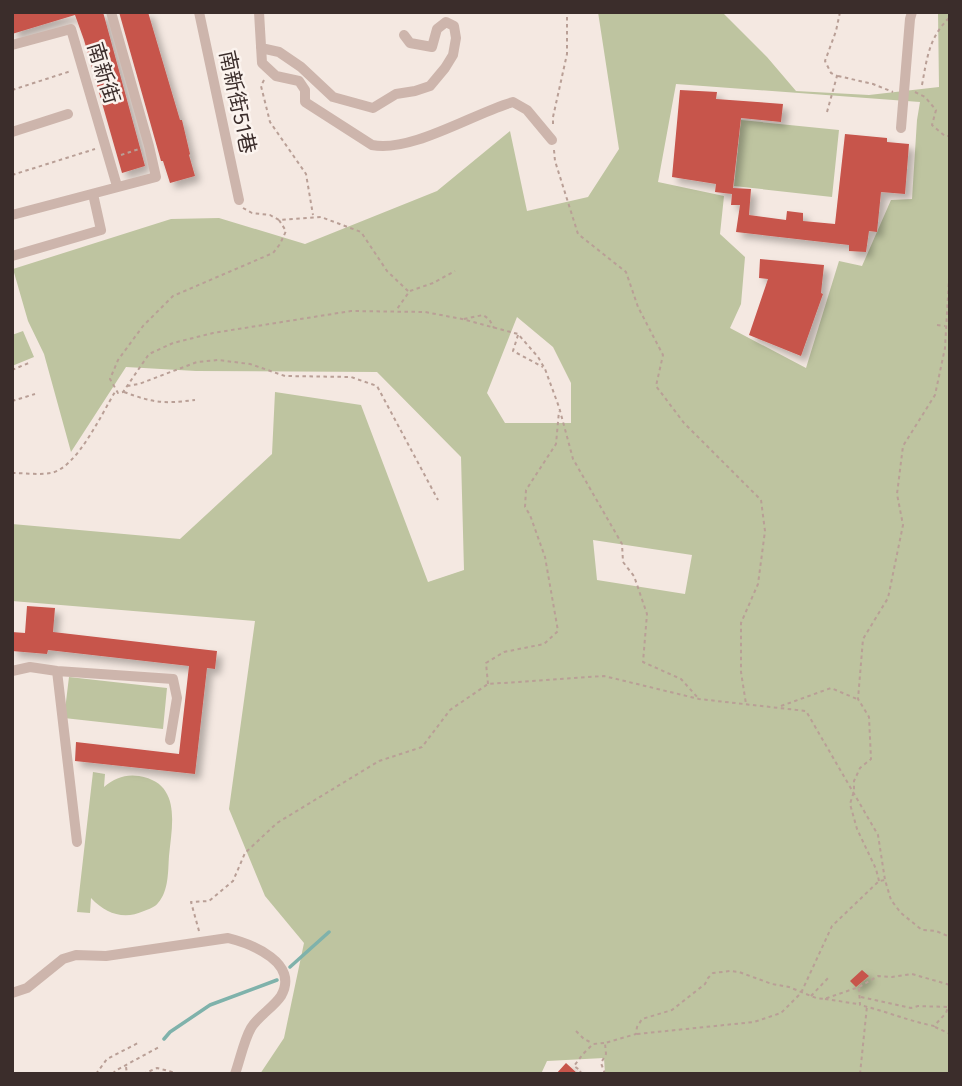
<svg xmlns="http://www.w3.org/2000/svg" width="962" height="1086" viewBox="0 0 962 1086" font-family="Figtree,'Noto Sans TC',sans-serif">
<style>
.green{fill:#bec4a0;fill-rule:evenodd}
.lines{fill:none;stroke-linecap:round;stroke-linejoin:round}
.stream{stroke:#7fb2ab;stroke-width:3.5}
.building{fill:#c7544c;filter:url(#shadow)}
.path{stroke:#b99f96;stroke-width:2;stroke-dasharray:3.5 3.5;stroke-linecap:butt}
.minor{stroke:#cdb5ac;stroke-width:10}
.labels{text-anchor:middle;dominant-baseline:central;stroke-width:5;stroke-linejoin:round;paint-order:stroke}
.street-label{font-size:21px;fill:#3b2d2b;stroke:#fbf3ee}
</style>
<defs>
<filter id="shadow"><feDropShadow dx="5.5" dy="5.5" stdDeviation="3.5" flood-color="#0004"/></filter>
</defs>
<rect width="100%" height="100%" fill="#f4e8e1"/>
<!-- green -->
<path class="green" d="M598,12h124l45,45 29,34 73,4 70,-8 -1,-75h12v1062h-345l-1,-16 -57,3 -6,13h-281l24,-36 20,-95 -39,-47 -36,-87 26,-188 -243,-20v-77l168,15 92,-85 3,-62 86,13 67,177 36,-12 -3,-113 -84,-85 -181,-1 -70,-4 -55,85 -27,-98 -16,-33 -15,-52 158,-50 48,-1 86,26 132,-53 73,-60 17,80 61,-14 31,-48zM676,84l244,18 -3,18 -5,79 -21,1 -29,66 -23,-5 -33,107 -76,-40 11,-24 4,-47 -25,-23 4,-38 -66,-14zM517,317l36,30 18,36v40h-66l-18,-30zM593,540l99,15 -7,39 -88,-14z
M741,120l98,10 -7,67 -98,-11z
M23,331l11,26 -22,9v-31z
M69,677l98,11 -4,41 -99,-11z
M93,772l12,2 -1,13c11,-9 21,-13 35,-11 43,7 33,49 30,80 -1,14 0,35 -11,47 -3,4 -9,6 -14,8 -20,9 -38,3 -53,-13l-1,15 -13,-1z"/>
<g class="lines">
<!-- stream -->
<path class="stream" d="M290,967l39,-35
M164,1039l6,-7 40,-27 67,-25"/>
</g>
<!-- building -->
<path class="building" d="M12,12h91l42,154 -23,7 -38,-133 -9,-25 -63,19z
M119,12h29l32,108h2l8,34 -1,1 6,21 -25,7 -7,-22h-2z
M680,90l37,2 -1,7 67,5 -2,18 -40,-4 -8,70 18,1 -2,26 37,5 1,-9 16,2v8l32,3 10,-90 42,4v4l22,2 -4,50 -24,-2 -4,40 -8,-1 -3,21 -17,-1v-6l-113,-13 4,-27h-9l1,-11 -17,-2 1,-8 -44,-7z
M760,259l64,6 -3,28 2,1 -22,62 -52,-21 19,-56 -9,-1z
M27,606l28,2 -2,24 164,19 -2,18 -8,-1 -12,106 -120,-13 1,-19 103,12 10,-88 -141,-16 -1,4 -35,-3v-19l13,1z
M862,970l7,6 -13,11 -6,-6z
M566,1063l12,11h-22z"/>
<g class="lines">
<!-- path -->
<path class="path" d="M838,76l35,8 20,8
M264,80l-3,6 9,36 36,52 7,41
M922,85c5,-27 7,-48 28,-68
M12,90l59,-19
M915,92l10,5 11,13 -4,15 13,11h5
M827,112l10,-36 -6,-3 -6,-12 11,-30 4,-19
M553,124v-7l14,-63v-42
M554,150l1,11 23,73 48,38 12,35 25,48 -7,31 28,37 77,77 4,31 -7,53 -17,39v49l5,32
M121,155l18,-6
M12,175l83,-26
M243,208l9,5 18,2 9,5 42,-3 40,15 26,39 22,21 -12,17
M279,220l7,11 -6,13 -7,9 -100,43 -30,30 -25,34 -8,19 8,14 5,-1 26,-38 24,-11 40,-10 138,-22 74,1 37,7 56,15 20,23 7,12 14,38 14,52 49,85 1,18 11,14 13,38 -4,48 38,17 18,20
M410,291l23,-8 22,-12
M464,319l19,-4 6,4 5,9
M937,325l8,1
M518,335l-5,16 30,16
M12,370l19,-8
M127,386l12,-2 58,-22 21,-2 32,4 35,12 66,1 26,9 61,114
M124,392c30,11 39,12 71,8
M12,401l23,-7
M12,473c13,0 27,2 39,0 26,-5 51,-60 64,-81
M488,684l-2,-21 18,-11 40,-8 14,-13 -13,-74 -15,-42 -5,-8 1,-17 30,-46 3,-33
M781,706l50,-18 26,11
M879,881l-3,-12 -19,-40 -7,-25 4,-13v-10l6,-13 11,-9 -2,-42 -11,-18 5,-60 25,-41 15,-73 -6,-31 6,-48 32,-51 10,-47 5,-87
M199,931l-8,-29 18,-1 24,-20 12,-28 32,-30 102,-62 43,-14 28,-37 38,-26 116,-8 95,23 107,12 72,124 7,45 6,20 10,13 21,17 14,1 14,6
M859,988l1,17c25,6 49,16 74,21l12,-13 4,-11
M811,996l18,-19
M861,997l50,11 7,-2 30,1
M825,999l33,5
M935,1027l15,7
M576,1031l8,8 8,4
M637,1034l117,-12 27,-9 20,-20 31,-67 47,-45 6,-1
M126,1067l1,7
M96,1074l11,-15 31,-16
M113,1074l2,-3 44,-24
M143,1074l14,-6 23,6
M579,1074l2,-3 -7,-5 9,-12 10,-10 11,-1
M605,1074l-4,-11 5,-9 -1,-11 31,-9 1,-7 5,-8 30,-9 33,-26 3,-6 5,-5 17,-2 9,1 33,12 17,3 27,11 8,1 35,-12 19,-11 14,1 20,-3 38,11
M860,1074l7,-68"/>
<!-- minor -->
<path class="minor" d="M199,12l40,188
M259,12l3,51 14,13 23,5 6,9v12l67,43c39,8 102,-32 141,-43l14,8 25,30
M12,45l59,-16 46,157
M261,48l18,4 22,15 32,30 40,11 23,-14 19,-3 15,-5 15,-18 8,-13 3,-17 -2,-12 -8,-4 -9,7 -5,18 -22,-4 -6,-8
M901,128l9,-109 2,-7
M12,132l56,-18
M12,215l144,-38 -7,-31 -38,-134
M12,256l89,-26 -8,-36
M12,671l18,-4 27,4 116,8 4,19 -7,42
M57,671l20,171
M12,993l15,-5 36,-29 13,-4 30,1 122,-18c24,6 72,25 53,58 -8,12 -23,20 -30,32 -7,12 -11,32 -16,46"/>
</g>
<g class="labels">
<!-- street labels -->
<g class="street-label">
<text transform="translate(104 73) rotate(73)">南新街</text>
<text transform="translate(238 102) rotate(78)">南新街51巷</text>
</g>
</g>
<!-- border -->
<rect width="962" height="1086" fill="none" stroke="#3b2d2b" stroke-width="28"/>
</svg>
